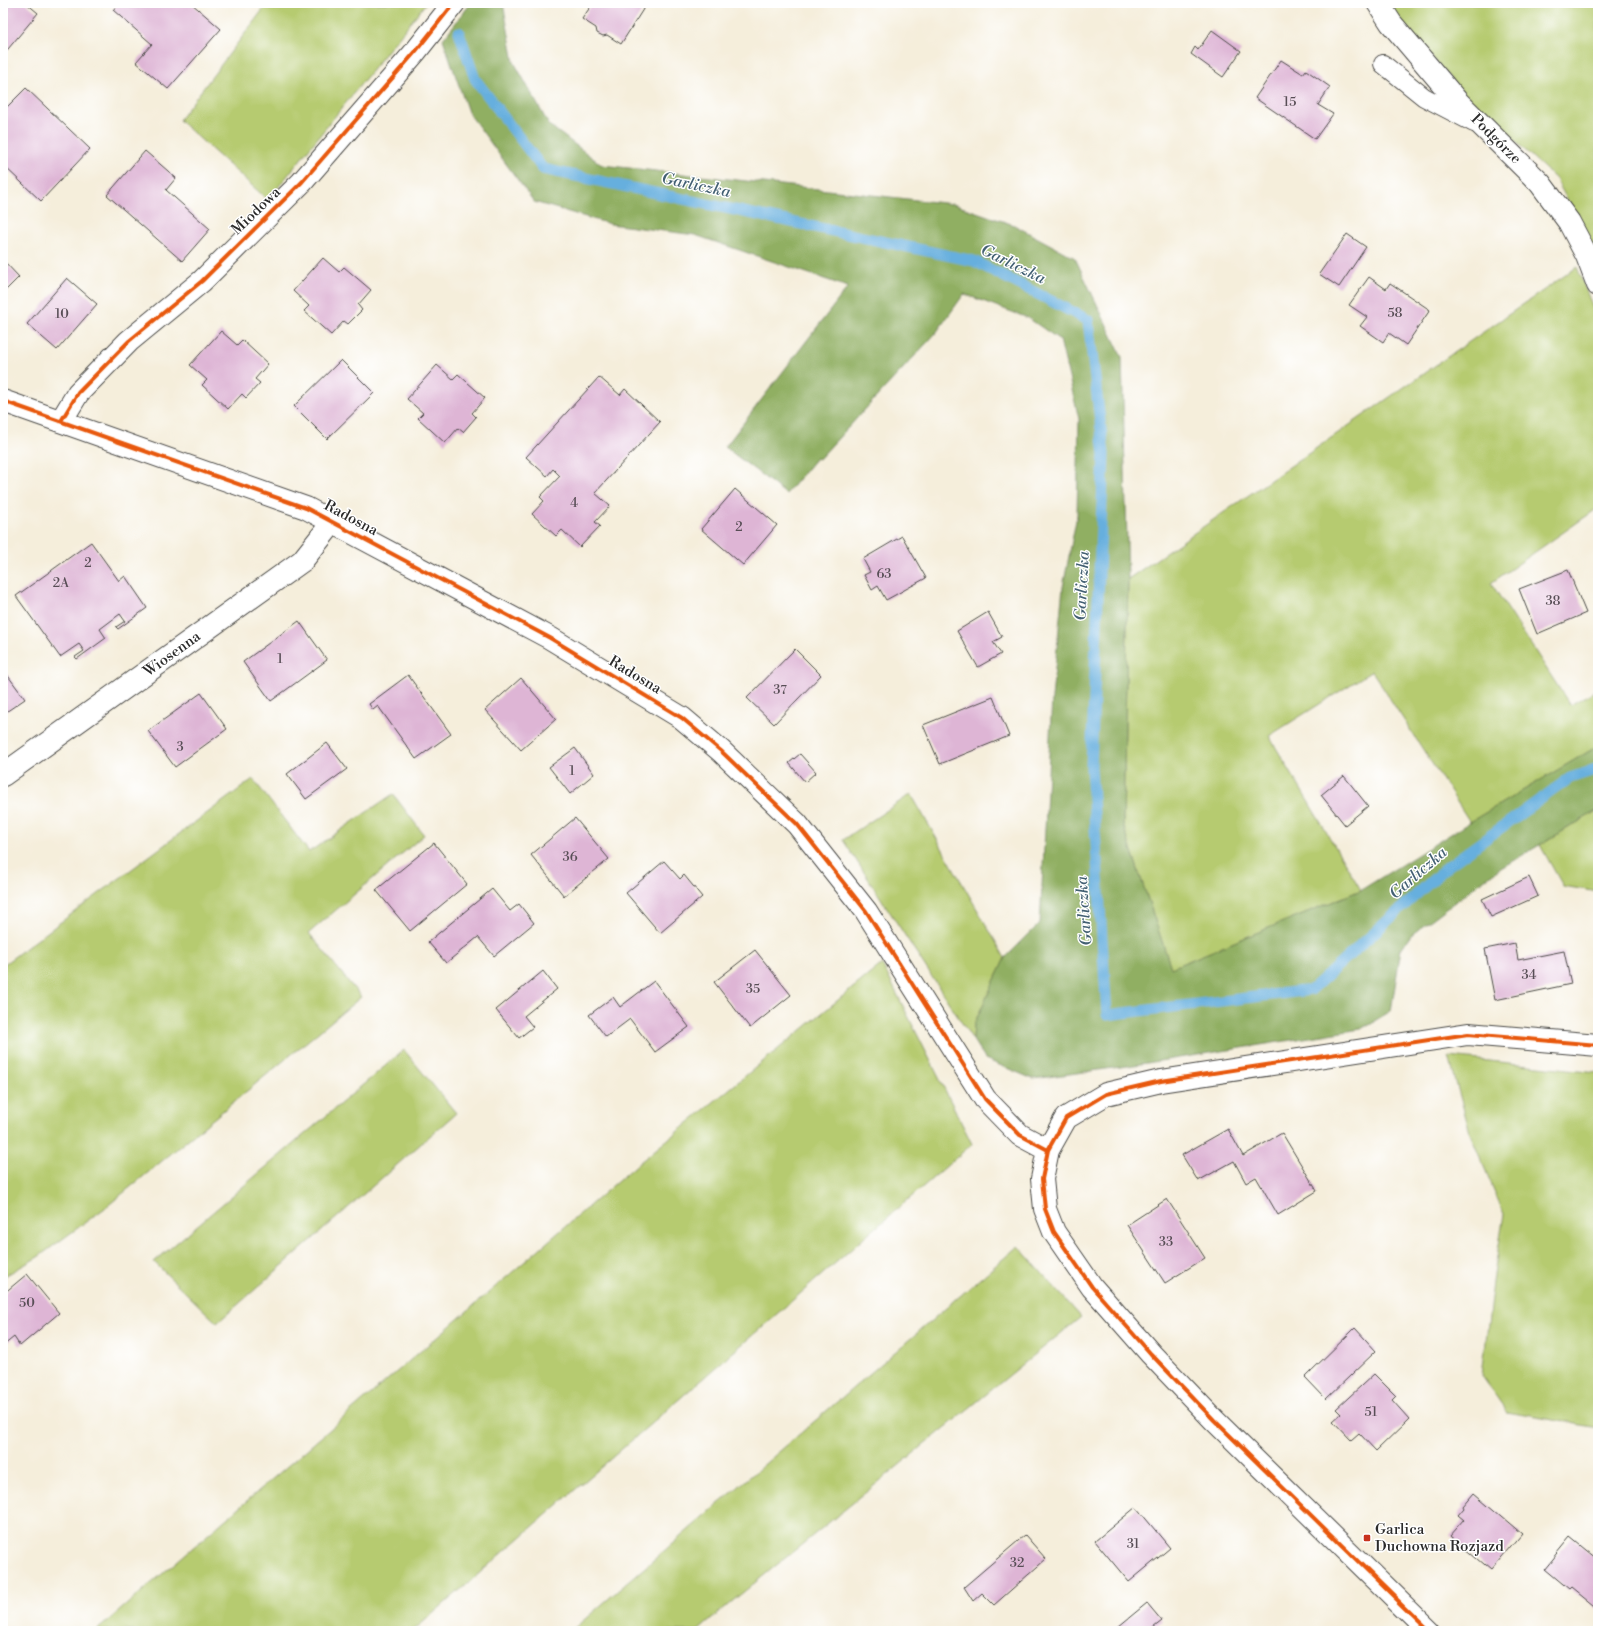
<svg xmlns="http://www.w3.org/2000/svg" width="1601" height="1634" viewBox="0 0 1601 1634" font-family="'Libre Bodoni',serif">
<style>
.green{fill:#b6cb6f;stroke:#707b4d}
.forest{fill:#90af62;stroke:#5e6d46}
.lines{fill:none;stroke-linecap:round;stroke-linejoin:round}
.stream{stroke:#66afde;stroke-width:11}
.building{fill:#deb5d5}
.lane-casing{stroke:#494845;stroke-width:20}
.street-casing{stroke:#494845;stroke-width:24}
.secondary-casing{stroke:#494845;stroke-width:24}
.lane{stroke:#fff;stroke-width:18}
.street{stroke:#fff;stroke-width:22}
.secondary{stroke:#fff;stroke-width:22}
.cycleway-casing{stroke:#fff;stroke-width:6}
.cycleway{stroke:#e8590c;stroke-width:4}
.poi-dot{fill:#c8321e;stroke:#fff;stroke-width:1.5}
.labels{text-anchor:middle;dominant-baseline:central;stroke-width:3;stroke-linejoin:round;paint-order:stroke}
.number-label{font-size:13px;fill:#584e56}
.street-label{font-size:15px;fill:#2b2b2b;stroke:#fff}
.poi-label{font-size:15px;fill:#2b2b2b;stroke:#fff;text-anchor:start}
.water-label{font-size:16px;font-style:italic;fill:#436073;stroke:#fff}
</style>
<rect width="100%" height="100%" fill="#fff"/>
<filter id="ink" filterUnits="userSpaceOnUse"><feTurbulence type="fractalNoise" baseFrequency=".025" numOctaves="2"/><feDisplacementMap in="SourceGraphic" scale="8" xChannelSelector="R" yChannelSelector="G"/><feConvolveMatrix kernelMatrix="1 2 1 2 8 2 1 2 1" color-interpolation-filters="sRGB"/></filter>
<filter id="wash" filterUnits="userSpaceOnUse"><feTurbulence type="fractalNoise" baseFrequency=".012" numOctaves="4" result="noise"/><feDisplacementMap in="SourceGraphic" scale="16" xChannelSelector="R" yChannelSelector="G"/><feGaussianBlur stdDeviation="0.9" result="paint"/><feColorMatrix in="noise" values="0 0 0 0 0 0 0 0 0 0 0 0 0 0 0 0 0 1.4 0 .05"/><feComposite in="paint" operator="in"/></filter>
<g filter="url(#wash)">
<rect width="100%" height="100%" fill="#f5eedb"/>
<!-- green -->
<path class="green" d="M268,3h158l-158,197 -89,-80z
M1384,3h214v261l-13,-31 -29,-54 -96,-89z
M1577,267l21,54v187l-107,75 79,122 28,-16v57l-128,76 -98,-151 -103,65 92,154 -190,78 -48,-143 5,-246z
M253,779l56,73 84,-58 31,41 -115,98 52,64 -256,211 -67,49 -35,20v-312z
M911,794l94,164 -31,66 -1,16 -130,-200z
M1598,810v82l-35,-6 -23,-41z
M882,964l90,180 -559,487h-317l543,-468z
M404,1050l52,63 -239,210 -63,-61z
M1449,1057l149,15v356l-91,-16 -25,-36 11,-95 11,-67 -33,-78z
M1018,1246l63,71 -346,282 -37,32h-127z"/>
<!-- forest -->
<path class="forest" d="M471,3h32l11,59 35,63 53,40 351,39 61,21 61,33 47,99 6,222 -5,246 48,143 190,-78 109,-68 128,-76v64l-102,61 -85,64 -10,14 -10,62 -30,18 -233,37 -95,13 -48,-20 -12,-19 1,-16 31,-66 35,-35 12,-225 11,-111 14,-72 2,-96 -19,-79 -32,-22 -64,-24 -28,39 -117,126 -3,-1 -30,36 -61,-47 123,-160 -153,-52 -85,-11 -76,-22 -66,-90 -25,-73z"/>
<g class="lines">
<!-- stream -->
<path class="stream" d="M459,32l16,47 68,90 431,92 114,59 16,134 -13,313 16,248 204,-25 137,-124 122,-88 28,-9"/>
</g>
<g id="blocks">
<!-- building -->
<path class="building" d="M3,3h23l12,10 -35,42z
M119,3h72l30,26 -53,60 -32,-27 16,-18 -39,-34z
M593,3h54l-26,41 -14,-9 -4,1 -6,-3 -1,-5 -14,-9z
M1212,30l29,21 -18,26 -32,-23 4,-7 3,3z
M1281,60l22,14 3,-4 24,17 -12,18 15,9 -18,25 -60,-41z
M26,88l64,61 -49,52 -38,-36v-54z
M145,151l31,27 -10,12 44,39 -28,32 -75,-66z
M1347,234l19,13 -27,40 -20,-13z
M323,258l16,14 5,-5 27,23 -13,15 4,5 -14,14 -4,-3 -13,14 -27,-24 5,-5 -16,-15z
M3,260l16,17 -16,16z
M1369,277l17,12 4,-6 40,27 -24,35 -17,-12 -6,9 -23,-16 7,-9 -18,-12z
M67,278l30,26 -40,46 -30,-26z
M221,331l16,14 5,-5 26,24 -13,15 5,4 -14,15 -4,-4 -14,15 -26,-24 5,-5 -17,-15z
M341,360l33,33 -47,46 -33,-33z
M437,365l16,14 5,-5 27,24 -13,15 4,4 -13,15 -5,-4 -13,15 -27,-25 5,-5 -16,-14z
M599,377l21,18 5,-6 35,33 -65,71 15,13 -15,16 5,4 -20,21 -18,-17 -6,6 -24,-22 12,-13 -4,-4 20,-21 -7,-7 -6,7 -21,-19z
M735,489l42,36 -34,40 -42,-36z
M902,536l24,42 -40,22 -8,-14 -6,4 -8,-15 6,-3 -7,-13z
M91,542l28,39 6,-5 22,32 -29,21 -2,-2 9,-6 -5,-7 -20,15 6,9 -29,21 -2,-2 9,-6 -5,-7 -19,13 -44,-61z
M1568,570l18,43 -49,21 -18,-45z
M988,612l14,25 -9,5 8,12 -23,13 -21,-36z
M299,621l28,39 -56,41 -28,-39z
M795,649l26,26 -47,49 -27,-26z
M3,669l22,30 -22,15z
M408,675l43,59 -35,25 -38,-53 -5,4 -4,-6z
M521,678l35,41 -35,31 -36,-40z
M201,693l26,36 -52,38 -27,-36z
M993,697l16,39 -69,28 -17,-39z
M327,743l20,26 -41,30 -19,-25z
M575,748l19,26 -24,20 -21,-27z
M800,754l16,18 -11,10 -16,-19z
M1344,776l24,30 -23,19 -24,-30z
M575,818l34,41 -45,37 -33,-41z
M434,843l33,41 -57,47 -34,-41z
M664,861l16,18 4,-4 18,22 -42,36 -34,-40z
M1529,877l9,19 -47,21 -9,-18z
M492,889l18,22 9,-7 15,19 -40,33 -16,-19 -32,26 -18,-21z
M1515,943l3,17 46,-9 7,33 -76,16 -10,-51z
M755,950l36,45 -41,33 -36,-46z
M543,971l14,18 -33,27 9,11 -14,11 -23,-28z
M654,981l35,46 -34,25 -25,-33 -24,18 -17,-22 24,-18 7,10z
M1228,1129l15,27 39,-23 35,58 -39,24 -22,-38 -10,6 -12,-22 -36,20 -16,-26z
M1167,1199l38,59 -40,25 -38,-58z
M27,1274l32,39 -39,33 -6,-9 -11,9v-52z
M1355,1328l21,23 -50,48 -21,-22z
M1374,1374l22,22 -4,4 17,19 -33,32 -17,-18 -8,7 -18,-19 8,-7 -5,-5z
M1474,1493l47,40 -31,37 -40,-34 14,-16 -6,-5 6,-7 -1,-2z
M1136,1507l34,41 -41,34 -34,-41z
M1025,1535l21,24 -52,46 -12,-12 -9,8 -9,-14z
M1571,1537l27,22v52l-28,-23 -2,2 -24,-20z
M1147,1603l15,18 -13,10h-36z"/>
</g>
</g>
<g filter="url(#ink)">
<use href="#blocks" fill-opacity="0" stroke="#494845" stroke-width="1"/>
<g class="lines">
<!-- lane casing -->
<g class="lane-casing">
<path id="lane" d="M1383,64l41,33 50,26"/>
</g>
<!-- street casing -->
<g class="street-casing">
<path id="street" d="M1378,3l13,20 66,78 83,82 29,39 18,34 11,29
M61,421l17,-28 51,-52 73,-60 100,-99 114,-131 38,-48
M3,775l299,-214 31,-39"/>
</g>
<!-- secondary casing -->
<g class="secondary-casing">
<path id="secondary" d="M3,401l303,107 244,130 132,80 39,33 76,73 69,87 119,188 35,36 28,15
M1429,1631l-215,-211 -63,-66 -59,-67 -38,-55 -9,-23 -3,-30 6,-29 18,-32 40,-24 55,-13 307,-47 130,11"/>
</g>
<!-- lane -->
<use href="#lane" class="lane"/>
<!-- street -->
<use href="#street" class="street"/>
<!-- secondary -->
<use href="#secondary" class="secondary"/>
<!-- cycleway casing -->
<g class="cycleway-casing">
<path id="cycleway" d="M3,401l303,107 244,130 132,80 39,33 76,73 69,87 119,188 35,36 28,15
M61,421l17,-28 51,-52 73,-60 100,-99 114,-131 38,-48
M1429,1631l-215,-211 -63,-66 -59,-67 -38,-55 -9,-23 -3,-30 6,-29 18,-32 40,-24 55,-13 307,-47 130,11"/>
</g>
<!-- cycleway -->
<use href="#cycleway" class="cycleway"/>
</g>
</g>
<!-- markers -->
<rect class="poi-dot" x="1363" y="1534" width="8" height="8" rx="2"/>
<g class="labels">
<!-- number labels -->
<g class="number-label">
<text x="1290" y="102">15</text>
<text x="1395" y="313">58</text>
<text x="62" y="314">10</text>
<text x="574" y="503">4</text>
<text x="739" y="527">2</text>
<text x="88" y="563">2</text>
<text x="884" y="574">63</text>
<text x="61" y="583">2A</text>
<text x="1553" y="601">38</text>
<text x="280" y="659">1</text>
<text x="780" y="690">37</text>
<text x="180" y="747">3</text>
<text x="572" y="771">1</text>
<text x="570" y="857">36</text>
<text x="1529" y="975">34</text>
<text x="753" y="989">35</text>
<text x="1166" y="1242">33</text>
<text x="27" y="1303">50</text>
<text x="1371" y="1412">51</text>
<text x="1133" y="1544">31</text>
<text x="1017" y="1563">32</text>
</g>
<!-- street labels -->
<g class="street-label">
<text transform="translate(1496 139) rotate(45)">Podgórze</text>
<text transform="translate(256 211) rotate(-44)">Miodowa</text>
<text transform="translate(351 518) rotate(28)">Radosna</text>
<text transform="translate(172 654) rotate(-36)">Wiosenna</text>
<text transform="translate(635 675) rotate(31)">Radosna</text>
</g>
<!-- poi labels -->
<g class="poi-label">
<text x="1375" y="1529">Garlica<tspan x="1375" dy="17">Duchowna Rozjazd</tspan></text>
</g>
<!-- water labels -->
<g class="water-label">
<text transform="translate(696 185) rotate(12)">Garliczka</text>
<text transform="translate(1013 264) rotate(26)">Garliczka</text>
<text transform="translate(1082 586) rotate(-87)">Garliczka</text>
<text transform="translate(1418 873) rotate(-41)">Garliczka</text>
<text transform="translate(1084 911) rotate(-94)">Garliczka</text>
</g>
</g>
<!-- margin -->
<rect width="1601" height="1634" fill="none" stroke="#fff" stroke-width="16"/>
</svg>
